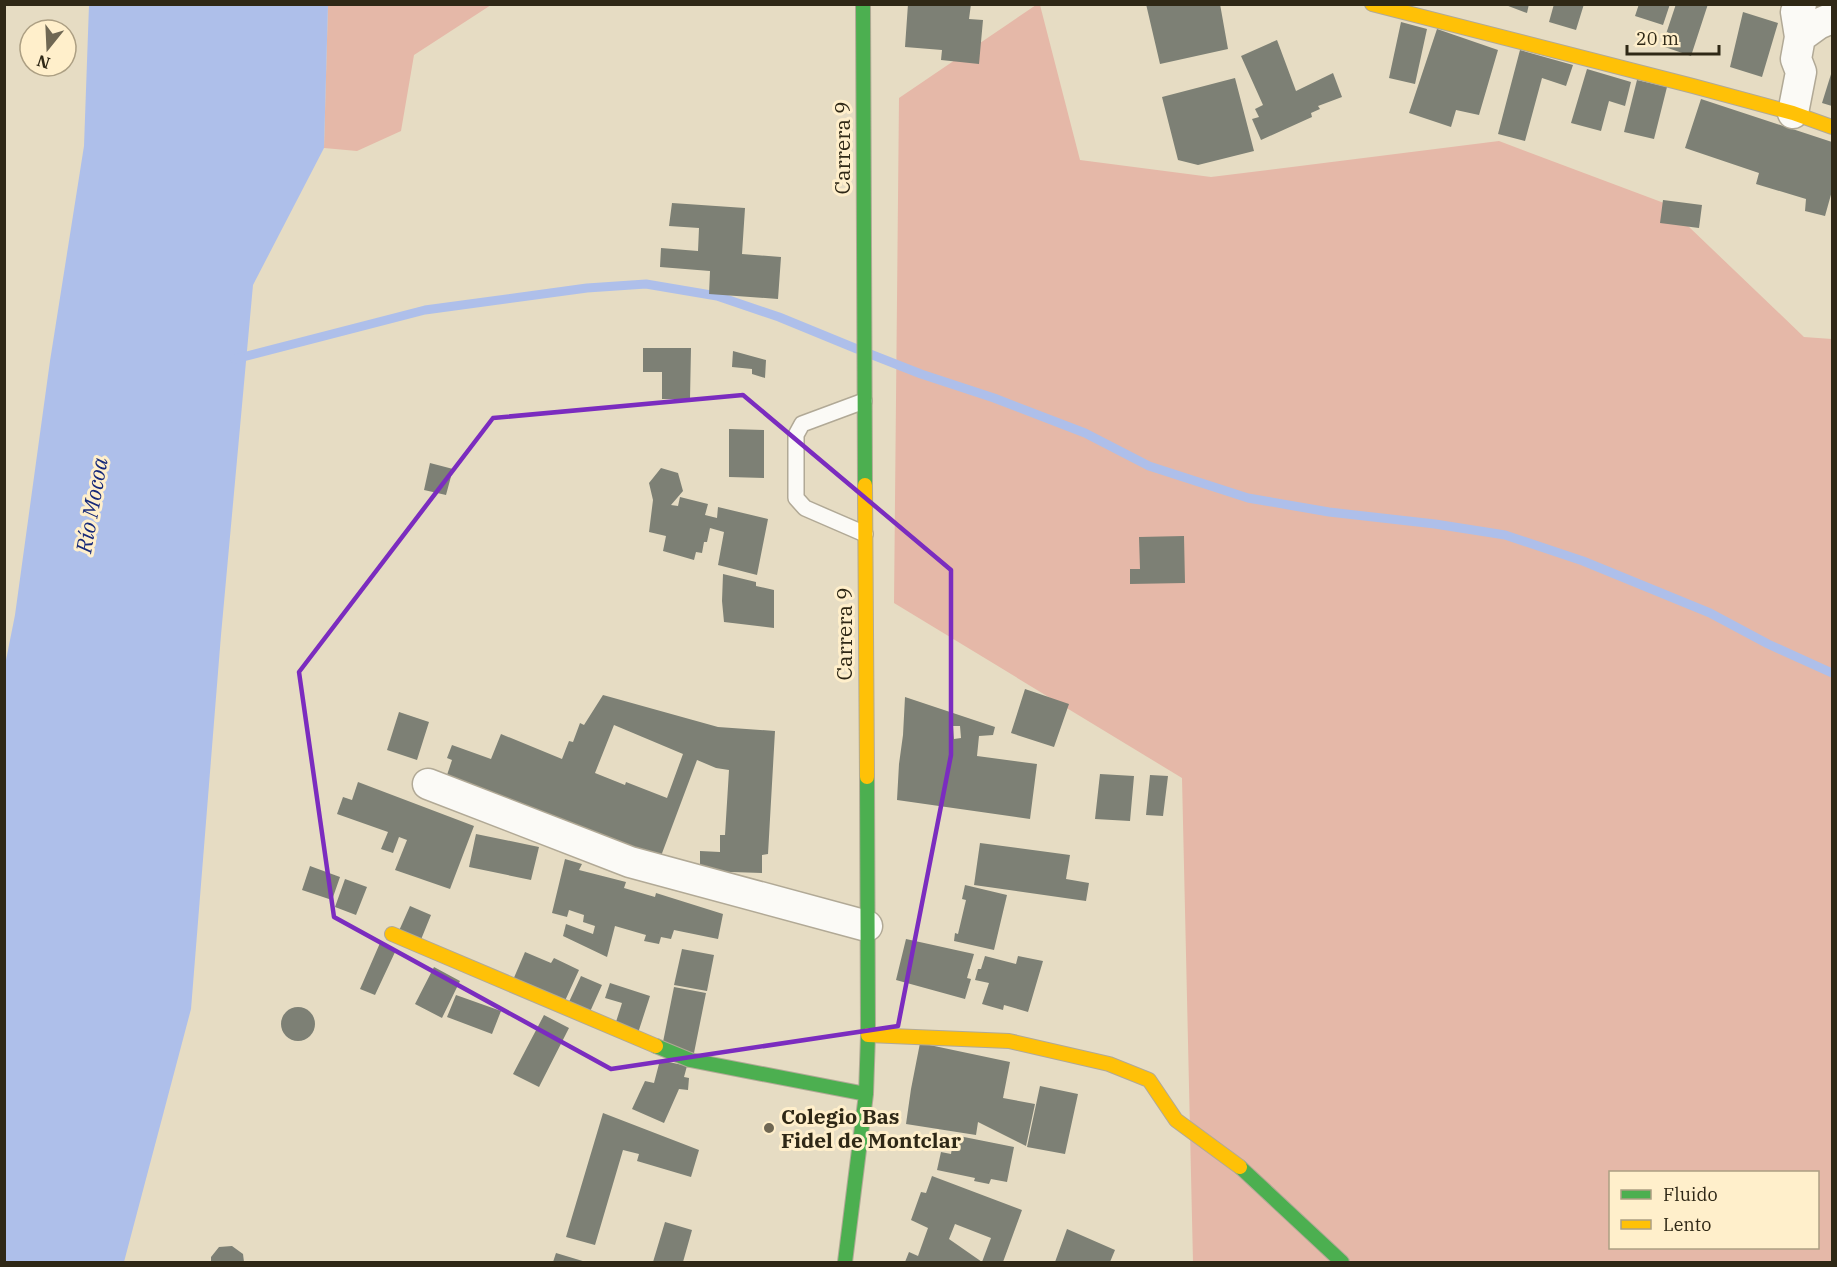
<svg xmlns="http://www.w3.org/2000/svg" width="1837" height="1267" viewBox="0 0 1837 1267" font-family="'IBM Plex Serif',serif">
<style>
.green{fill:#e5b8a8;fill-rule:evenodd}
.water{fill:#aebfea}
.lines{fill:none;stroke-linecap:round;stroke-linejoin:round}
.stream{stroke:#aebfea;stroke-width:9}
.building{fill:#7d8075;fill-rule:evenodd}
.lane-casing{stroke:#b1a996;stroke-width:18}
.street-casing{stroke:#b1a996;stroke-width:33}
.fast-casing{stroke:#b1a996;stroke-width:16}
.slow-casing{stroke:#b1a996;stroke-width:16}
.lane{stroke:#fbfaf6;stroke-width:15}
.street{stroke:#fbfaf6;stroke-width:30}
.fast{stroke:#4caf50;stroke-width:14}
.slow{stroke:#ffc107;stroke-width:14}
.marked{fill:none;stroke:#7b2cbf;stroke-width:4.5;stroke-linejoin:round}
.poi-dot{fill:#6f6753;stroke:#ffefcb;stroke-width:2}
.labels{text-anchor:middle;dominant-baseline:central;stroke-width:6;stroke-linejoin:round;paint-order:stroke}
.street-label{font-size:21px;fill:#2f2816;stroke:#ffefcb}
.poi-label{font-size:21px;font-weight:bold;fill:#2f2816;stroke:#ffefcb;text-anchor:start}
.water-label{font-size:22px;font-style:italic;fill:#162979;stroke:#ffefcb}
</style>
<rect width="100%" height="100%" fill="#e6dcc3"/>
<!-- green -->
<path class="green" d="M328,5h163l-77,50 -13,76 -44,20 -33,-3z
M1036,5h4l40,155 131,17 288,-36 165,62 140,134 28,2v923h-639l-11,-484 -288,-175 5,-505zM1610,1172h208v76h-208z"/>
<!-- water -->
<path class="water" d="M89,5h239l-4,143 -71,137 -32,350 -30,374 -67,253h-119v-597l10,-50 35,-254 34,-215z"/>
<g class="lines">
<!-- stream -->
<path class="stream" d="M870,354l51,20 73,24 91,35 64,33 99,32 81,14 106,12 70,11 78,26 127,52 58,31 64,29
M235,359l190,-49 162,-22 59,-4 71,12 62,21 78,32"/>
</g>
<!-- building -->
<path class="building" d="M908,4h63l-2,15 14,1 -4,44 -38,-4 1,-10 -37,-3z
M1146,4h74l8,45 -68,15z
M1503,4h26l-2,9z
M1554,4h30l-8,26 -27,-8z
M1639,4h31l-7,21 -28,-9z
M1676,4h32l-17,52 -29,-10z
M1743,12l35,11 -16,54 -32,-10z
M1401,22l26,7 -12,55 -26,-6z
M1437,29l61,21 -19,65 -23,-5 -5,17 -42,-14z
M1277,40l19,51 37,-18 9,24 -24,9 2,3 -9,4 1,4 -51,23 -9,-21 7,-2 -4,-8 8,-4 -22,-49z
M1520,50l53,15 -7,21 -24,-8 -17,63 -27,-7z
M1587,69l44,13 -6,24 -16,-5 -8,30 -30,-8z
M1832,71v35l-10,-3z
M1235,78l19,73 -56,14 -20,-5 -16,-63z
M1637,80l30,7 -13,52 -30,-7z
M1701,99l131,43v49l-7,25 -20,-5 1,-12 -50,-15 3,-11 -74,-25z
M1663,200l39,5 -3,23 -39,-5z
M672,203l73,5 -3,46 39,3 -3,42 -69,-5 1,-23 -50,-4 1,-19 37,3 1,-23 -30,-2z
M643,348h48l-1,51h-28v-27h-19z
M733,351l33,9 -1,18 -13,-4v-5l-20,-2z
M729,429l35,1v48l-35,-1z
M430,463l23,6 -7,26 -22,-5z
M661,468l17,5 5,18 -12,14 7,1 2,-9 28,7 -3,11 12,3 1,-11 50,12 -11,56 -39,-10 6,-33 -14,-4 -3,14h-3l-2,11 -6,-1 -2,8 -31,-9 3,-15 -17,-4 4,-32 -4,-17z
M1184,536l1,47 -55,1v-15h10l-1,-32z
M723,574l33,8v4l18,4v38l-50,-6 -2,-21z
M1025,689l44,15 -15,43 -43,-14z
M603,695l115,32 57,4 -7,123 -6,1v18l-62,-2v-20l20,1v-17h5l4,-65 -13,-2 -19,-8 -39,104 -215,-77 9,-27 -5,-2 5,-13 39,14 10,-25 61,25 7,-18 4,1 7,-19 4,2zM614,725l69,29 -16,44 -41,-16 -1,3 -30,-12z
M905,697l90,30 -2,8 -14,1 -2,20 60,8 -7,55 -133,-19 2,-36 4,-29zM953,726h7l1,12 -7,1z
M399,712l30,10 -12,38 -30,-10z
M1100,774l34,2 -4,45 -35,-2z
M1150,775l18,1 -5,40 -17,-1z
M358,782l116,44 -24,63 -55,-19 12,-30 -8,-3 -6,16 -12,-4 7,-17 -51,-18 6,-17 9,3z
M476,834l63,13 -8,33 -62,-13z
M980,843l90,12 -4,24 23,4 -3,18 -112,-16z
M565,859l17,5 -3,6 47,12 -2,6 31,9 1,-4 67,21 -5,25 -44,-9 -3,9 -10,-2 -2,7 -15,-3 2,-6 -31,-9 -8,31 -44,-21 3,-12 27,10 2,-8 -12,-4 1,-7 -15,-5 -2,7 -15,-4z
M310,866l30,11 -8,23 -30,-10z
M345,879l22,8 -11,28 -21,-8z
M965,885l42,10 -13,55 -40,-9 1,-8 3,1 8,-34 -4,-1z
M410,906l21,9 -11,27 -22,-9z
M906,939l68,15 -7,24 4,1 -6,20 -69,-19z
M380,943l16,7 -21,45 -15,-6z
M682,949l32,6 -7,36 -33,-6z
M525,952l26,11 3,-5 25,12 -15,33 -51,-23z
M985,956l31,8 2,-8 25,5 -15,51 -24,-7 -1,5 -21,-6 7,-21 -14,-3 3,-11h3z
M434,967l26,14 -18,37 -27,-14z
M581,976l21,9 -13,29 -21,-10z
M610,983l40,13 -12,37 -23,-8 7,-22 -17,-5z
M674,987l32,6 -12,60 -32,-6z
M456,995l45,16 -9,23 -45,-17z
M281 1024a17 17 0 1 1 34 0a17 17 0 1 1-34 0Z
M544,1015l25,13 -30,59 -26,-13z
M920,1043l90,19 -7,36 32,6 -9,42 -48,-24 -2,13 -70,-11 5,-35z
M660,1060l27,6 -3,11 5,1 -1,12 -9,-1 -15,34 -32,-14 13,-28 9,2z
M1040,1086l38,8 -13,60 -38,-7z
M603,1113l96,37 -8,27 -54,-16 2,-7 -16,-4 -28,95 -29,-8z
M954,1135l60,12 -7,35 -16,-3 -2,5 -15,-3 1,-3 -38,-8 4,-18 10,2z
M932,1176l90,34 -19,52h-98l4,-10 9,4 10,-28 -17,-8 10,-28 5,1zM955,1224l36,14 -9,24 -33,-23z
M665,1222l27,8 -9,32h-30z
M1067,1229l48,21 -5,12h-55z
M232,1246l11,8 1,8h-33v-5l8,-10z
M556,1253l30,9h-33z"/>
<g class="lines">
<!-- lane casing -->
<g class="lane-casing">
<path id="lane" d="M864,401l-62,23 -6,11v63l9,10 60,26"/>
</g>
<!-- street casing -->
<g class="street-casing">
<path id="street" d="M1800,37l18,-13 14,-6
M1793,113l8,-41 -5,-13 4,-22 -4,-25 5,-8
M428,784l202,78 237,64"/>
</g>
<!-- fast casing -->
<g class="fast-casing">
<path id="fast" d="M863,4l2,481
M656,1046l34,14 176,34
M1240,1167l102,95
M845,1262l21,-168 2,-59 -1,-258"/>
</g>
<!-- slow casing -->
<g class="slow-casing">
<path id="slow" d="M1372,4l321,82 100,27 39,14
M865,485l2,292
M392,934l264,112
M868,1035l141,6 100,23 40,16 27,40 64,47"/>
</g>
<!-- lane -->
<use href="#lane" class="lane"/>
<!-- street -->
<use href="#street" class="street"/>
<!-- fast -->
<use href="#fast" class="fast"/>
<!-- slow -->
<use href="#slow" class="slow"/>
</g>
<!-- marked area -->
<path class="marked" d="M743,395l208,175v185l-53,271 -287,43 -277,-152 -35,-245 194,-254z"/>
<!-- markers -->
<circle class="poi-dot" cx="769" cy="1128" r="6"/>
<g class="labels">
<!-- street labels -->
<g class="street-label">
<text transform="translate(842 148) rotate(-90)">Carrera 9</text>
<text transform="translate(844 634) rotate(-90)">Carrera 9</text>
</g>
<!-- poi labels -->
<g class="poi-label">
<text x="781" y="1116">Colegio Bas<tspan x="781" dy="24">Fidel de Montclar</tspan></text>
</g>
<!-- water labels -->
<g class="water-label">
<text transform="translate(91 505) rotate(-80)">Río Mocoa</text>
</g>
</g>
<!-- border -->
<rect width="1837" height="1267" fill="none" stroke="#2f2816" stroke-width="12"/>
<!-- legend -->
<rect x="1609" y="1171" width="210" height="78" fill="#ffefcb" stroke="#ac9f83" stroke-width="1.5"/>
<rect x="1621" y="1190" width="30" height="9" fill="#4caf50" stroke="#ac9f83" stroke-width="1.5"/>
<text x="1663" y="1201" font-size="18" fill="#2f2816">Fluido</text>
<rect x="1621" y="1220" width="30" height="9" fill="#ffc107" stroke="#ac9f83" stroke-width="1.5"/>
<text x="1663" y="1231" font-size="18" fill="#2f2816">Lento</text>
<!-- north arrow -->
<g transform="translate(48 48) rotate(198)"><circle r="28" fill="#ffefcb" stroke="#ac9f83" stroke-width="1.5"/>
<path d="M0-4.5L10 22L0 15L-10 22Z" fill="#6f6753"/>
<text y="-9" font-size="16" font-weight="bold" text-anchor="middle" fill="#2f2816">N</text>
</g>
<!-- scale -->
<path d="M1627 45v9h92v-9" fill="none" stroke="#2f2816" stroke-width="3"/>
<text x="1636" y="45" font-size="18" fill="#2f2816" stroke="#ffefcb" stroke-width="4.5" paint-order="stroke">20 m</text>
</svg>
